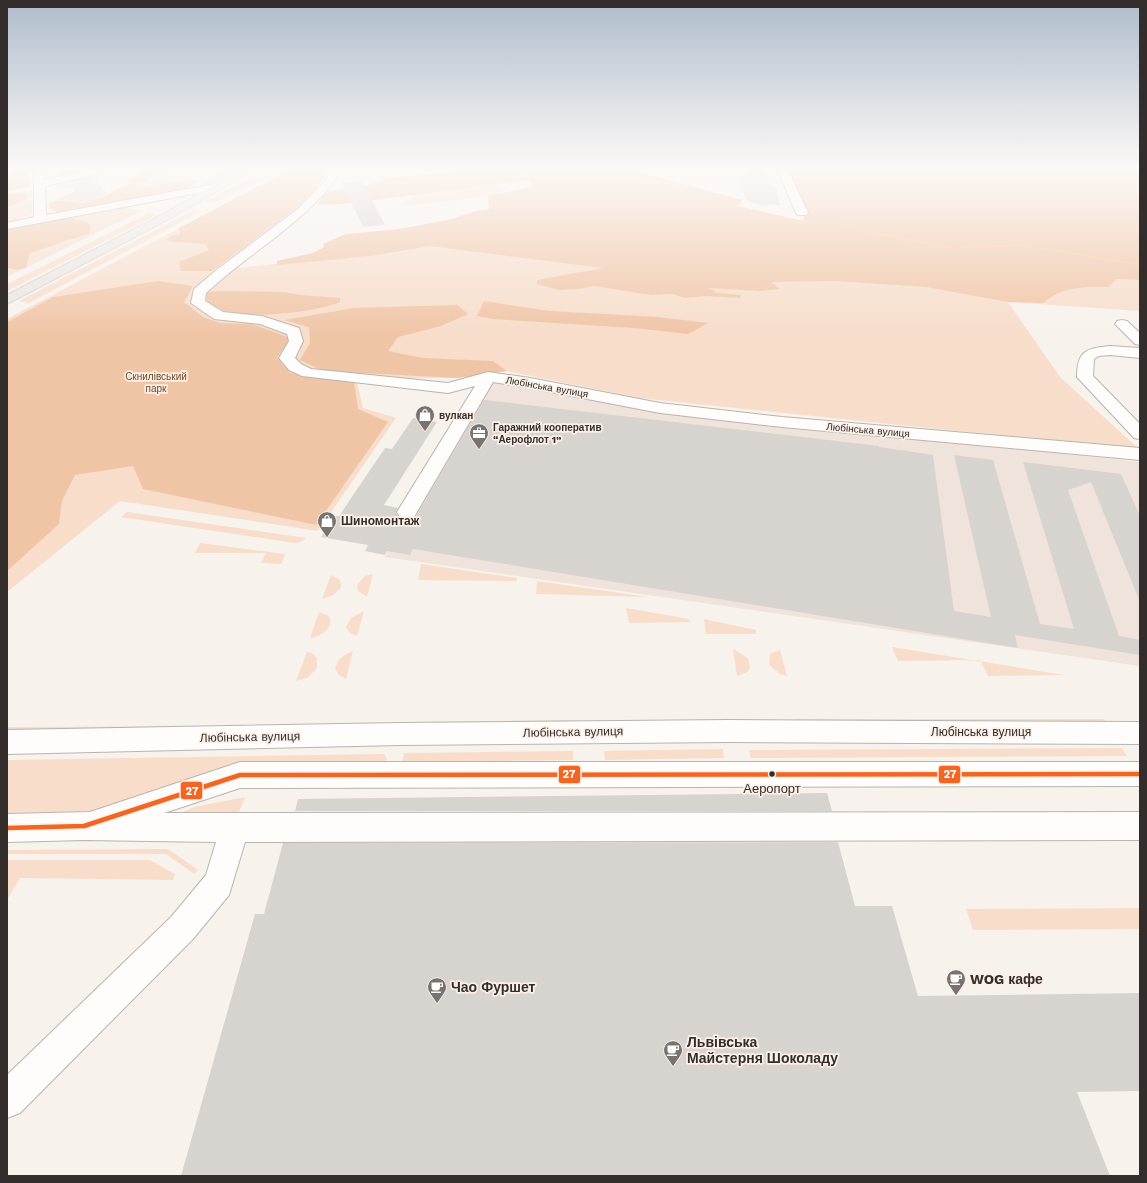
<svg xmlns="http://www.w3.org/2000/svg" width="1147" height="1183" viewBox="0 0 1147 1183" font-family="'Work Sans',sans-serif">
<style>
.built{fill:#f0e3db}
.green{fill:#f7ddca}
.forest{fill:#f0c5a6}
.lines{fill:none;stroke-linecap:round;stroke-linejoin:round}
.stream{fill:#fbc79f;fill-rule:evenodd}
.building{fill:#d7d3cf}
.minor-casing{stroke:#b8b4b0;stroke-width:2}
.major-casing{stroke:#d4d0ce;stroke-width:2}
.minor{fill:#fefdfc;fill-rule:evenodd}
.major{fill:#ebe5e1;fill-rule:evenodd}
.bus-1-casing{stroke:#fcf1e9;stroke-width:8}
.bus-1{stroke:#f26522;stroke-width:4.5}
.bus-dot{fill:#332e2c;stroke:#fcf1e9;stroke-width:1.5}
.labels{text-anchor:middle;dominant-baseline:central;stroke-width:3.5;stroke-linejoin:round;paint-order:stroke}
.far-park-label{font-size:10px;fill:#75461e;stroke:#fcf1e9}
.far-street-label{font-size:10px;fill:#332e2c;stroke:#fcf1e9}
.far-poi-label{font-size:10px;font-weight:bold;fill:#332e2c;stroke:#fcf1e9;text-anchor:start}
.poi-label{font-size:12px;font-weight:bold;fill:#332e2c;stroke:#fcf1e9;text-anchor:start}
.street-label{font-size:12px;fill:#332e2c;stroke:#fcf1e9}
.near-bus-label{font-size:13px;fill:#332e2c;stroke:#fcf1e9}
.near-poi-label{font-size:14px;font-weight:bold;fill:#332e2c;stroke:#fcf1e9;text-anchor:start}
.line-badge{stroke:#fcf1e9;stroke-width:1.5}
.badge-label{font-size:11px;text-anchor:middle;font-weight:bold;fill:#fff}
</style>
<rect width="100%" height="100%" fill="#f8f2ed"/>
<!-- built -->
<path class="built" d="M491,379l169,34 132,16 207,18 141,15v204l-755,-109z"/>
<!-- green -->
<path class="green" d="M127,169h40v3l-5,3 24,1 14,6 -18,9 -101,19 -25,2 -6,-3 -4,-5 21,-9 -7,4 27,3 37,-16 5,-4 -5,-1 19,-9 -14,-2 -9,3z
M230,169h8l-26,15 -17,4z
M291,169h38l-11,17 -22,23 -83,62 217,-25 62,-9 -4,-41 -82,10 -1,-5 9,-1 -2,-5 84,-10 7,8 30,-6 -12,-18h106l115,31 -4,6 65,15v-7l337,-45v142l-132,-9 52,75 80,73 -501,-52 -132,-27 -50,7h-101l7,30 33,10 -78,113 -198,-30 -113,91v-273z
M274,174l-59,29 -9,-1 32,-18z
M93,175l5,1v2l-25,10 -16,1v-7z
M32,191v22l-25,10v-30z
M120,206l21,5 -134,66v-49z
M194,210l8,1 -173,92 -10,-2z
M149,213l9,1 -151,77v-7z
M127,512l179,26 -6,4 -5,1 -174,-26z
M200,543l85,11 -4,10 -20,-1 5,-10h-71z
M421,564l96,14v3l-99,-1z
M373,574l-6,23 -9,-6 -1,-6 8,-9z
M331,575l9,5 1,8 -9,8 -10,3z
M537,581l111,16 -112,-3z
M626,608l63,11 1,3 -61,1z
M364,611l-7,25 -7,-3 -4,-6 5,-9z
M319,612l10,4c5,13 -8,20 -19,22z
M704,619l52,11v4h-50z
M892,647l172,28 -76,1 -8,-16 -82,1z
M733,649l15,9 2,10 -3,4 -10,4z
M780,650l7,26 -7,-2 -11,-9 1,-11z
M353,651l-7,28 -7,-4 -4,-6c3,-11 9,-14 18,-18z
M307,652l5,1 5,5v10l-10,10 -11,3z
M795,719h309l3,4h-310z
M577,720v4l-165,2v-4z
M284,726l-277,4v-3z
M1122,748l5,8 -376,2 -2,-8z
M723,749l1,9 -119,2 -1,-9z
M573,751v9l-171,2 2,-9z
M384,754l3,5 -3,4 -140,3 -137,45 -100,2v-53z
M245,797l-8,20h-64l21,-10z
M168,849l30,21 -4,4 -28,-20h-159v-4z
M7,860h143l25,14 -2,6 -153,-2 -13,22z
M1140,908v21l-167,1 -7,-21z"/>
<!-- forest -->
<path class="forest" d="M10,169h17v6l3,3v9l-23,4v-15l4,-3z
M151,169l14,1 -26,14 -1,2 10,1 15,-4 34,-2 -16,10 -105,19 -18,2 -7,-3 -2,-5c10,-8 22,0 33,-1 14,-1 34,-13 46,-19l1,-5z
M291,169h38l-11,17 -22,23 -84,62h-31l-2,-9 30,-12 -3,-5c-14,-4 -27,-1 -40,-5l5,-4 9,-2 -1,-6z
M490,169h24l13,8 -6,-8h106l115,31 -4,6 65,15 2,-1 -1,-6 -20,-45h356v21l-4,1 4,5v84l-23,-1 -9,8c-26,0 -44,-1 -65,16l-35,-1 -82,-15 -91,-6 -64,1 9,7 -20,2 -51,-3 8,5 24,2 -1,3 -35,-2 -20,2 -12,-4 -22,1 -57,-9 -15,3 -20,1 -22,-6v-4l66,-12 -173,-22 -59,10 -94,9v-4l36,-8 11,-6 -1,-3 23,-10 54,-5 51,-10 25,-8 13,-2 -1,-13 45,-9 -4,-7 -185,24 -21,1 -5,-1 5,-10 6,-3 34,-4 25,-9z
M22,192l6,3 -1,4 -20,8v-13z
M65,217l21,4 5,5 -2,8c-21,5 -39,13 -59,19l-4,15 -11,2 -8,-3v-39z
M158,281l35,5 -9,16 19,15 17,6 32,1 38,14 -13,20 13,15 64,8 4,28 30,13 -72,103 -173,-36 -10,-23 -58,9 -13,26 -3,23 -52,47v-249l46,-25z
M220,291l65,1 16,3 39,3v4c-28,11 -93,18 -121,7 -5,-2 -9,-6 -13,-9l1,-8z
M484,301l66,10 108,6 50,6 -20,11 -54,-6 -141,-9 -16,-3z
M457,305l11,9 -27,12 -43,11 -10,14 35,7 70,3 14,10 -50,7 -134,-7 -23,-11 10,-17 -1,-16 -25,-7 70,-12z"/>
<g class="lines">
<!-- stream -->
<path class="stream" d="M619,170l45,13 24,4 38,10 1,6 77,19 40,1 34,10 74,14 72,-3 116,20v2l-116,-20 -72,3 -74,-14 -34,-10 -40,-1 -79,-19 -1,-6 -36,-10 -25,-4 -45,-13z"/>
</g>
<!-- building -->
<path class="building" d="M56,169h28l1,1 -24,5z
M748,171h17l5,16h6l4,18 -24,-1 -10,-4 -5,-24h9z
M92,177l15,16 -20,9 -28,-3 16,-8 -7,-8z
M362,181l23,44 -22,2 -21,-44z
M484,400l395,46v1l54,8 21,156 37,6 -37,-162 39,5 47,164 34,5 -51,-167 98,12 19,42v86l-49,-120 -23,8 51,146 21,4v15l-125,-20 3,13 -605,-99 -3,6 -23,-4 -2,4 -20,-4 3,-6 -47,-8 15,-21h3l46,-68 7,1 21,-31 24,4 -53,83 14,3 -2,5 4,5 7,2 8,-2z
M827,793l5,18h-537l3,-12z
M838,842l17,64h37l26,90 222,-3v98l-63,1 33,84h-929l74,-262h9l19,-71z"/>
<g class="lines">
<!-- minor casing -->
<g class="minor-casing">
<path id="minor" d="M34,169h10v11l50,-11h19l-5,3 -63,14 1,29 174,-32 5,3 -5,3 -213,40v-6l27,-6z
M178,169h11l-5,3z
M333,169h10c-36,54 -91,81 -137,124l-1,8 18,11 39,4 37,12 4,13 -8,17 6,6 10,5 137,14 40,-11 42,6 130,25 122,14 358,31v12l-358,-33 -122,-14 -130,-25 -37,-6 -79,135 -7,2 -7,-2 -3,-5 78,-126 -27,7 -146,-17 -13,-6 -10,-12 10,-17 -2,-7 -27,-10 -46,-5 -23,-16 3,-14 25,-21 79,-59 26,-27z
M777,169h10l21,44 -2,2h-8l-2,-2z
M1122,320l5,1 13,12v12l-5,-1 -20,-20 2,-3z
M1110,346l30,2v10l-30,-3 -11,1 -5,3 -1,17 47,48v15l-6,-1 -57,-61c0,-25 8,-29 33,-31z
M730,720l410,2v22l-410,-2 -330,3 -393,9v-24l393,-7z
M240,762h900v24l-900,2 -76,25 976,-1v28l-895,2 -16,53 -36,44 -173,174 -13,5v-43l164,-158 35,-42 10,-33 -132,-2 -77,2v-28l83,-2z"/>
</g>
<!-- major casing -->
<g class="major-casing">
<path id="major" d="M242,169h13l-84,49 -164,86v-9l156,-81z"/>
</g>
<!-- minor -->
<use href="#minor" class="minor"/>
<!-- major -->
<use href="#major" class="major"/>
<!-- bus-1 casing -->
<g class="bus-1-casing">
<path id="bus-1" d="M7,828l77,-2 156,-51 900,-1"/>
</g>
<!-- bus-1 -->
<use href="#bus-1" class="bus-1"/>
</g>
<!-- sky -->
<linearGradient id="sky" x2="0" y2="1"><stop stop-color="#afbccb"/><stop offset="0.5" stop-color="#fcf9f7"/><stop offset="1" stop-color="#fcf9f7" stop-opacity="0"/></linearGradient>
<rect width="1147" height="335" fill="url(#sky)"/>
<!-- icons -->
<defs>
<g id="shop-pin" transform="scale(1)"><path d="M0 17L-7.5 6A9.5 9.5 0 1 1 7.5 6Z" fill="#787370" stroke="#fcf1e9"/><path d="M-5-2.5h2.3a2.7 3.5 0 0 1 5.4 0H5L5.5 6h-11ZM-1.5-2.5h3a1.5 2.3 0 0 0-3 0Z" fill="#fff"/></g>
<g id="office-pin" transform="scale(1)"><path d="M0 17L-7.5 6A9.5 9.5 0 1 1 7.5 6Z" fill="#787370" stroke="#fcf1e9"/><path d="M-6-3h4V-5.5h4V-3h4V5H-6ZM-1-4.5V-3h2v-1.5ZM-6 0V1H6V0Z" fill="#fff"/></g>
<g id="cafe-pin" transform="scale(1)"><path d="M0 17L-7.5 6A9.5 9.5 0 1 1 7.5 6Z" fill="#787370" stroke="#fcf1e9"/><path d="M-5.5-4.5H6V0H3Q3 3.5 0 3.5H-2.5Q-5.5 3.5-5.5 0ZM3-3.2v2h1.7v-2ZM-6 4.5H4V6H-6Z" fill="#fff"/></g>
</defs>
<g fill-rule="evenodd">
<use href="#shop-pin" x="425" y="415"/>
<use href="#office-pin" x="479" y="433"/>
<use href="#shop-pin" x="327" y="521"/>
<use href="#cafe-pin" x="956" y="979"/>
<use href="#cafe-pin" x="437" y="987"/>
<use href="#cafe-pin" x="673" y="1050"/>
</g>
<!-- markers -->
<circle class="bus-dot" cx="772" cy="774" r="3.5"/>
<g class="labels">
<!-- far-park labels -->
<g class="far-park-label">
<text x="156" y="376">Скнилівський<tspan x="156" dy="12">парк</tspan></text>
</g>
<!-- far-street labels -->
<g class="far-street-label">
<text transform="translate(547 387) rotate(10)">Любінська вулиця</text>
<text transform="translate(868 430) rotate(5)">Любінська вулиця</text>
</g>
<!-- far-poi labels -->
<g class="far-poi-label">
<text x="439" y="415">вулкан</text>
<text x="493" y="427">Гаражний кооператив<tspan x="493" dy="12">“Аерофлот 1”</tspan></text>
</g>
<!-- poi labels -->
<g class="poi-label">
<text x="341" y="521">Шиномонтаж</text>
</g>
<!-- street labels -->
<g class="street-label">
<text transform="translate(573 732) rotate(-1)">Любінська вулиця</text>
<text x="981" y="732">Любінська вулиця</text>
<text transform="translate(250 737) rotate(-1)">Любінська вулиця</text>
</g>
<!-- near-bus labels -->
<g class="near-bus-label">
<text x="772" y="788">Аеропорт</text>
</g>
<!-- near-poi labels -->
<g class="near-poi-label">
<text x="970" y="979">WOG кафе</text>
<text x="451" y="987">Чао Фуршет</text>
<text x="687" y="1042">Львівська<tspan x="687" dy="16">Майстерня Шоколаду</tspan></text>
</g>
</g>
<g class="line-badge">
<rect x="938" y="765" width="23" height="19" rx="4" fill="#f26522"/>
<rect x="558" y="765" width="23" height="19" rx="4" fill="#f26522"/>
<rect x="180" y="781" width="23" height="19" rx="4" fill="#f26522"/>
</g>
<g class="badge-label">
<text x="950" y="778">27</text>
<text x="569" y="778">27</text>
<text x="192" y="795">27</text>
</g>
<!-- border -->
<rect width="1147" height="1183" fill="none" stroke="#332e2c" stroke-width="16"/>
</svg>
